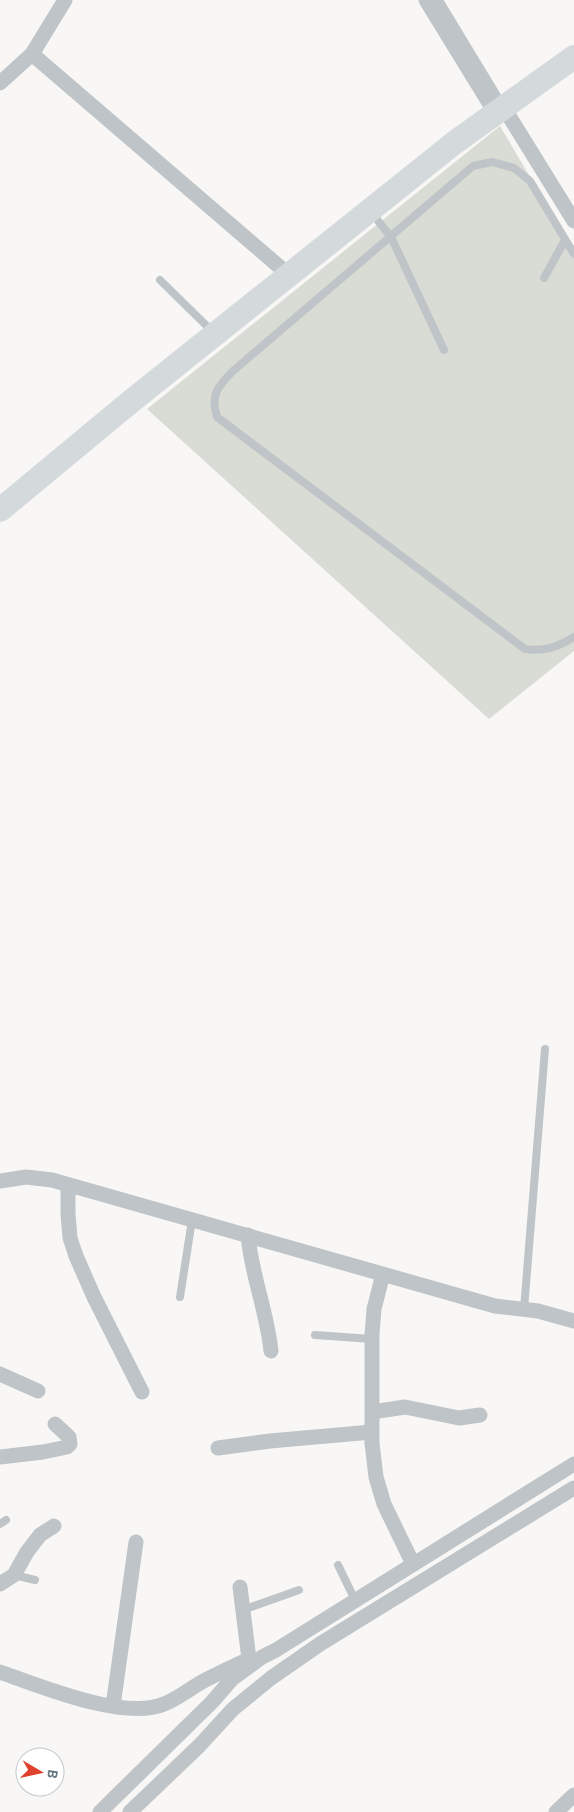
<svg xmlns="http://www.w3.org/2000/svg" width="574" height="1812" viewBox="0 0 574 1812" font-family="'Archivo Narrow',sans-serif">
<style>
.green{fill:#d8dcd4}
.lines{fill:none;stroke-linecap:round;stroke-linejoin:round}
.service{stroke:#bec4c7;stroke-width:8}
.minor{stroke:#bec4c7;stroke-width:15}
.primary{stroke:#d4d9db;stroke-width:24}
</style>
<rect width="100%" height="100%" fill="#f8f7f5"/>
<!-- green -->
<path class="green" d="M500,126l74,126v399l-85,68 -342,-310z"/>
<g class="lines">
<!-- service -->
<path class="service" d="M439,0l63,104
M371,212l20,25 53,113
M574,254l-44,-73 -16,-13 -22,-6 -19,4 -240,205c-15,15 -23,24 -16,46l308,232c20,3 32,-2 49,-12
M544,278l21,-38
M160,280l54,53
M180,1297l12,-77
M524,1309l21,-260
M315,1335l57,4
M0,1524l6,-4
M338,1565l17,35
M14,1575l21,5
M243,1610l56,-20"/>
<!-- minor -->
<path class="minor" d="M426,0l70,114
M32,54l33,-54
M0,83l32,-29 257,221
M504,108l70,113
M0,1181l26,-4 26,3 443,126 43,5 36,10
M68,1185v29l2,24 6,18 18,41 48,95
M248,1235c3,39 19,76 23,116
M383,1274l-9,35 -2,25v109l4,34 8,27 29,60
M0,1374l38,17
M372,1412l33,-5 54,11 21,-3
M218,1448l52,-7 102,-9
M0,1457l43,-5 24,-5 3,-3 -1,-7 -14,-13
M0,1584l14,-9 13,-23 13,-17 14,-9
M240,1587l9,72
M0,1672c40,14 124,49 164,32 13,-5 24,-14 36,-21 16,-9 32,-16 49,-24
M113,1706l23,-164
M100,1812l112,-110 20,-23 30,-22 14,-7 298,-186
M130,1812l69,-66 34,-37 38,-31 49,-34 254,-156
M556,1812l18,-17"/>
<!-- primary -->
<path class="primary" d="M0,510l129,-107 325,-260 120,-86"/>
</g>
<!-- north arrow -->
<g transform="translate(40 1772) rotate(99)"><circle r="24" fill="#ffffff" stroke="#c1c8cc"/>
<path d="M0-4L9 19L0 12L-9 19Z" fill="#df432e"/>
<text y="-8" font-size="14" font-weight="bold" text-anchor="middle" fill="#63767f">B</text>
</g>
</svg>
